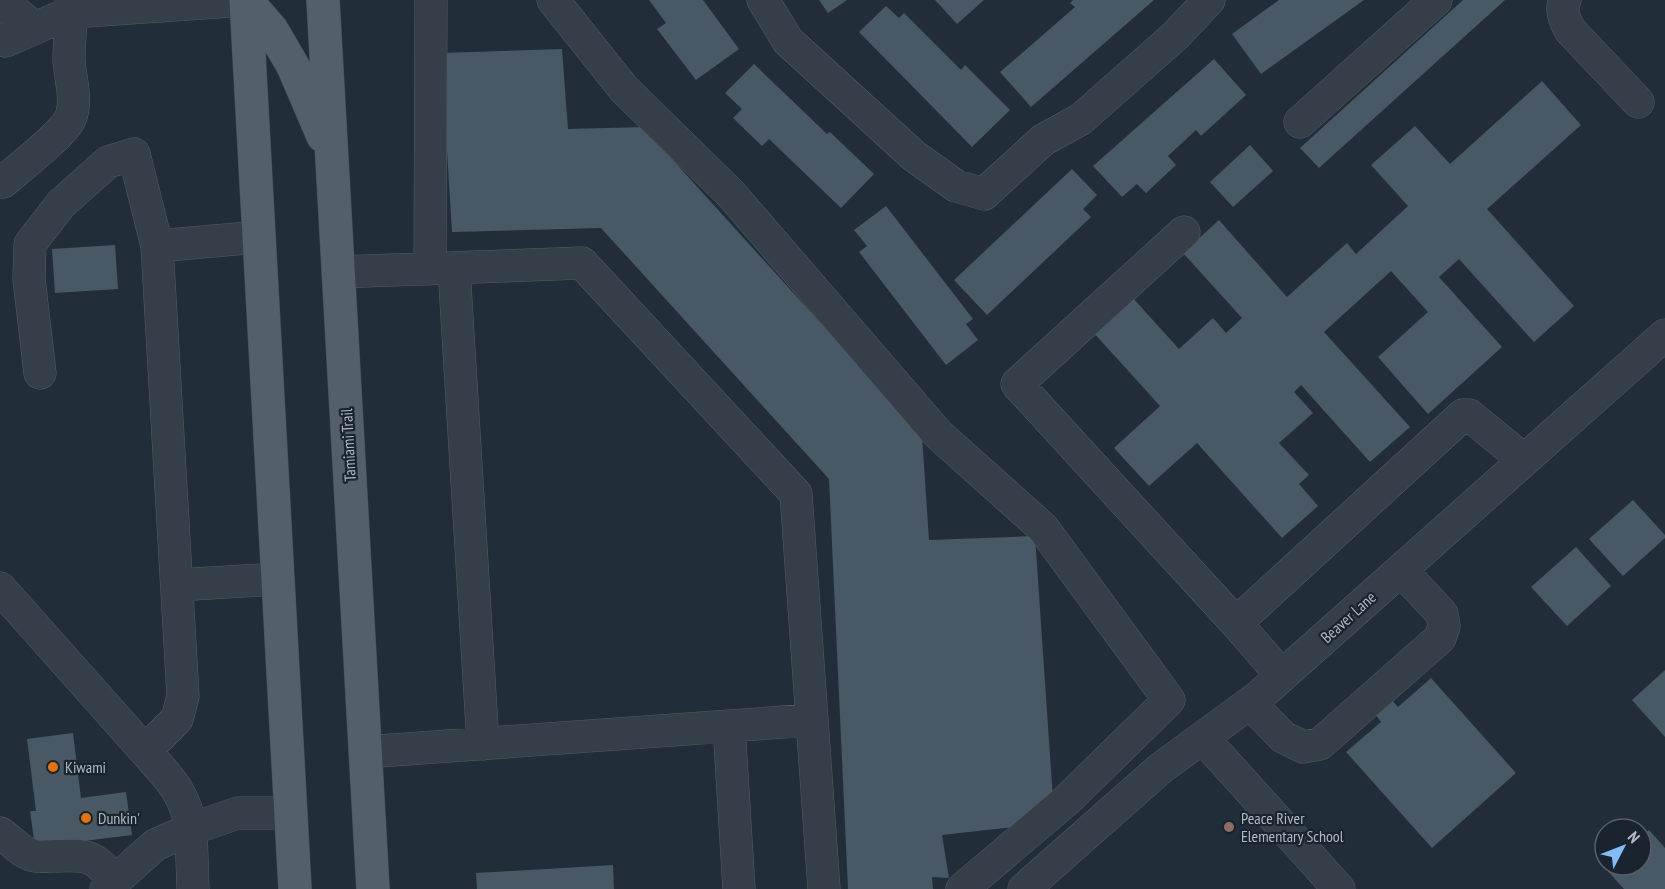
<svg xmlns="http://www.w3.org/2000/svg" width="1665" height="889" viewBox="0 0 1665 889" font-family="'PT Sans Narrow',sans-serif">
<style>
.building{fill:#495865}
.lines{fill:none;stroke-linecap:round;stroke-linejoin:round}
.minor-casing{stroke:#525d67;stroke-width:33}
.major-casing{stroke:#414b56;stroke-width:34}
.minor{stroke:#353f49;stroke-width:32}
.major{stroke:#535f6a;stroke-width:33}
.food-dot{fill:#e8710a;stroke:#1a242e;stroke-width:2}
.education-dot{fill:#8d6e63;stroke:#1a242e;stroke-width:2}
.labels{text-anchor:middle;dominant-baseline:central;stroke-width:4.5;stroke-linejoin:round;paint-order:stroke}
.street-label{font-size:16px;fill:#afbac6;stroke:#1a242e}
.poi-label{font-size:16px;fill:#afbac6;stroke:#1a242e;text-anchor:start}
</style>
<rect width="100%" height="100%" fill="#212e39"/>
<!-- building -->
<path class="building" d="M649,0h54l36,49 -43,31 -39,-51 9,-6z
M819,0h28l-19,13z
M935,0h49l-27,24z
M1073,0h81l-123,107 -31,-35 75,-65 -5,-4z
M1279,0h85l-103,74 -29,-40z
M1463,0h42l-186,168 -19,-20z
M886,6l13,12 5,-5 57,57 4,-5 45,45 -38,37 -113,-115z
M562,49l6,80 75,-2 279,308 7,105 106,-4 18,263 -30,27 -81,9 7,43 -17,-1 1,12h-85l-19,-410 -228,-251 -149,4 -11,-179z
M1214,59l32,36 -45,41 -5,-6 -28,26 8,9 -30,28 -9,-9 -15,13 -29,-31z
M754,64l73,70 3,-2 44,42 -33,34 -72,-69 -7,7 -29,-28 9,-9 -17,-16z
M1542,81l39,44 -94,84 87,97 -40,36 -75,-83 -20,18 63,70 -74,67 -50,-57 50,-45 -37,-41 -67,61 86,95 -40,35 -69,-77 -7,7 19,21 -34,30 30,32 -10,9 19,22 -36,32 -85,-95 -48,43 -35,-38 46,-42 -67,-74 39,-35 47,52 34,-31 13,15 16,-15 -59,-65 36,-33 68,77 60,-54 9,11 52,-48 -37,-41 44,-39 35,38z
M1250,145l23,26 -40,36 -23,-25z
M1072,169l25,26 -14,14 8,8 -104,98 -33,-35z
M886,206l87,113 -7,5 12,16 -32,25 -87,-113 8,-6 -13,-16z
M115,245l3,44 -63,4 -3,-44z
M1633,500l32,35v3l-42,38 -34,-37z
M1576,547l35,39 -44,40 -36,-39z
M1665,670v67l-33,-37z
M1431,678l85,95 -84,75 -86,-96 35,-30 -8,-11 16,-14 9,10z
M73,733l8,65 45,-6 6,43 -97,12 -5,-36h6l-9,-72z
M1649,830l16,18v41h-41l-18,-20 4,-4h31v-28z
M613,865l1,24h-137l-1,-16z"/>
<g class="lines">
<!-- minor casing -->
<g class="minor-casing">
<path id="minor" d="M553,0l71,89 107,105 207,240 105,94 126,172 -102,100 -105,89
M763,0l25,41 126,115 42,30 28,8 59,-54 38,-21 94,-83 34,-36
M1565,0c-5,10 0,21 5,30l68,72
M0,6l12,3 21,18
M0,39l6,2 66,-29 174,-12
M1300,122l136,-122
M0,179l3,3c15,-13 60,-48 67,-63 8,-18 0,-40 -1,-59 0,-20 3,-40 2,-60
M1184,232l-167,152 219,239 46,53
M454,268l29,476
M430,269l1,-268
M338,272l244,-9 214,231 28,395
M40,373l-11,-94 1,-35 31,-40 47,-42 26,-8 23,92
M177,585l101,-6
M0,588l145,163
M1236,623l227,-208h6l55,45
M1250,703l33,34 20,10 17,-3 120,-106 4,-12 -2,-12 -41,-44
M729,726l10,163
M1203,738l136,151
M365,752l447,-32
M0,833c11,7 22,21 35,23 6,1 13,0 19,0 34,-1 39,-2 61,25
M106,889l49,-44 36,-16c-6,-37 -22,-51 -46,-78l32,-32 6,-23 -26,-450 102,-9
M193,889l-2,-60 47,-16h53
M1024,889l137,-121 97,-71 407,-362"/>
</g>
<!-- major casing -->
<g class="major-casing">
<path id="major" d="M246,0l49,889
M246,0l26,30 21,36 30,70
M323,0l50,889"/>
</g>
<!-- minor -->
<use href="#minor" class="minor"/>
<!-- major -->
<use href="#major" class="major"/>
</g>
<!-- markers -->
<g class="food-dot">
<circle cx="53" cy="767" r="6"/>
<circle cx="86" cy="818" r="6"/>
</g>
<circle class="education-dot" cx="1229" cy="827" r="6"/>
<g class="labels">
<!-- street labels -->
<g class="street-label">
<text transform="translate(348 445) rotate(-93)">Tamiami Trail</text>
<text transform="translate(1348 617) rotate(-42)">Beaver Lane</text>
</g>
<!-- poi labels -->
<g class="poi-label">
<text x="65" y="767">Kiwami</text>
<text x="98" y="818">Dunkin'</text>
<text x="1241" y="818">Peace River<tspan x="1241" dy="18">Elementary School</tspan></text>
</g>
</g>
<!-- north arrow -->
<g transform="translate(1623 847) rotate(48)"><circle r="28" fill="#1a242e" stroke="#56606b" stroke-width="1.5"/>
<path d="M0-4.5L10 22L0 15L-10 22Z" fill="#82bcf8"/>
<text y="-9" font-size="16" font-weight="bold" text-anchor="middle" fill="#afbac6">N</text>
</g>
</svg>
